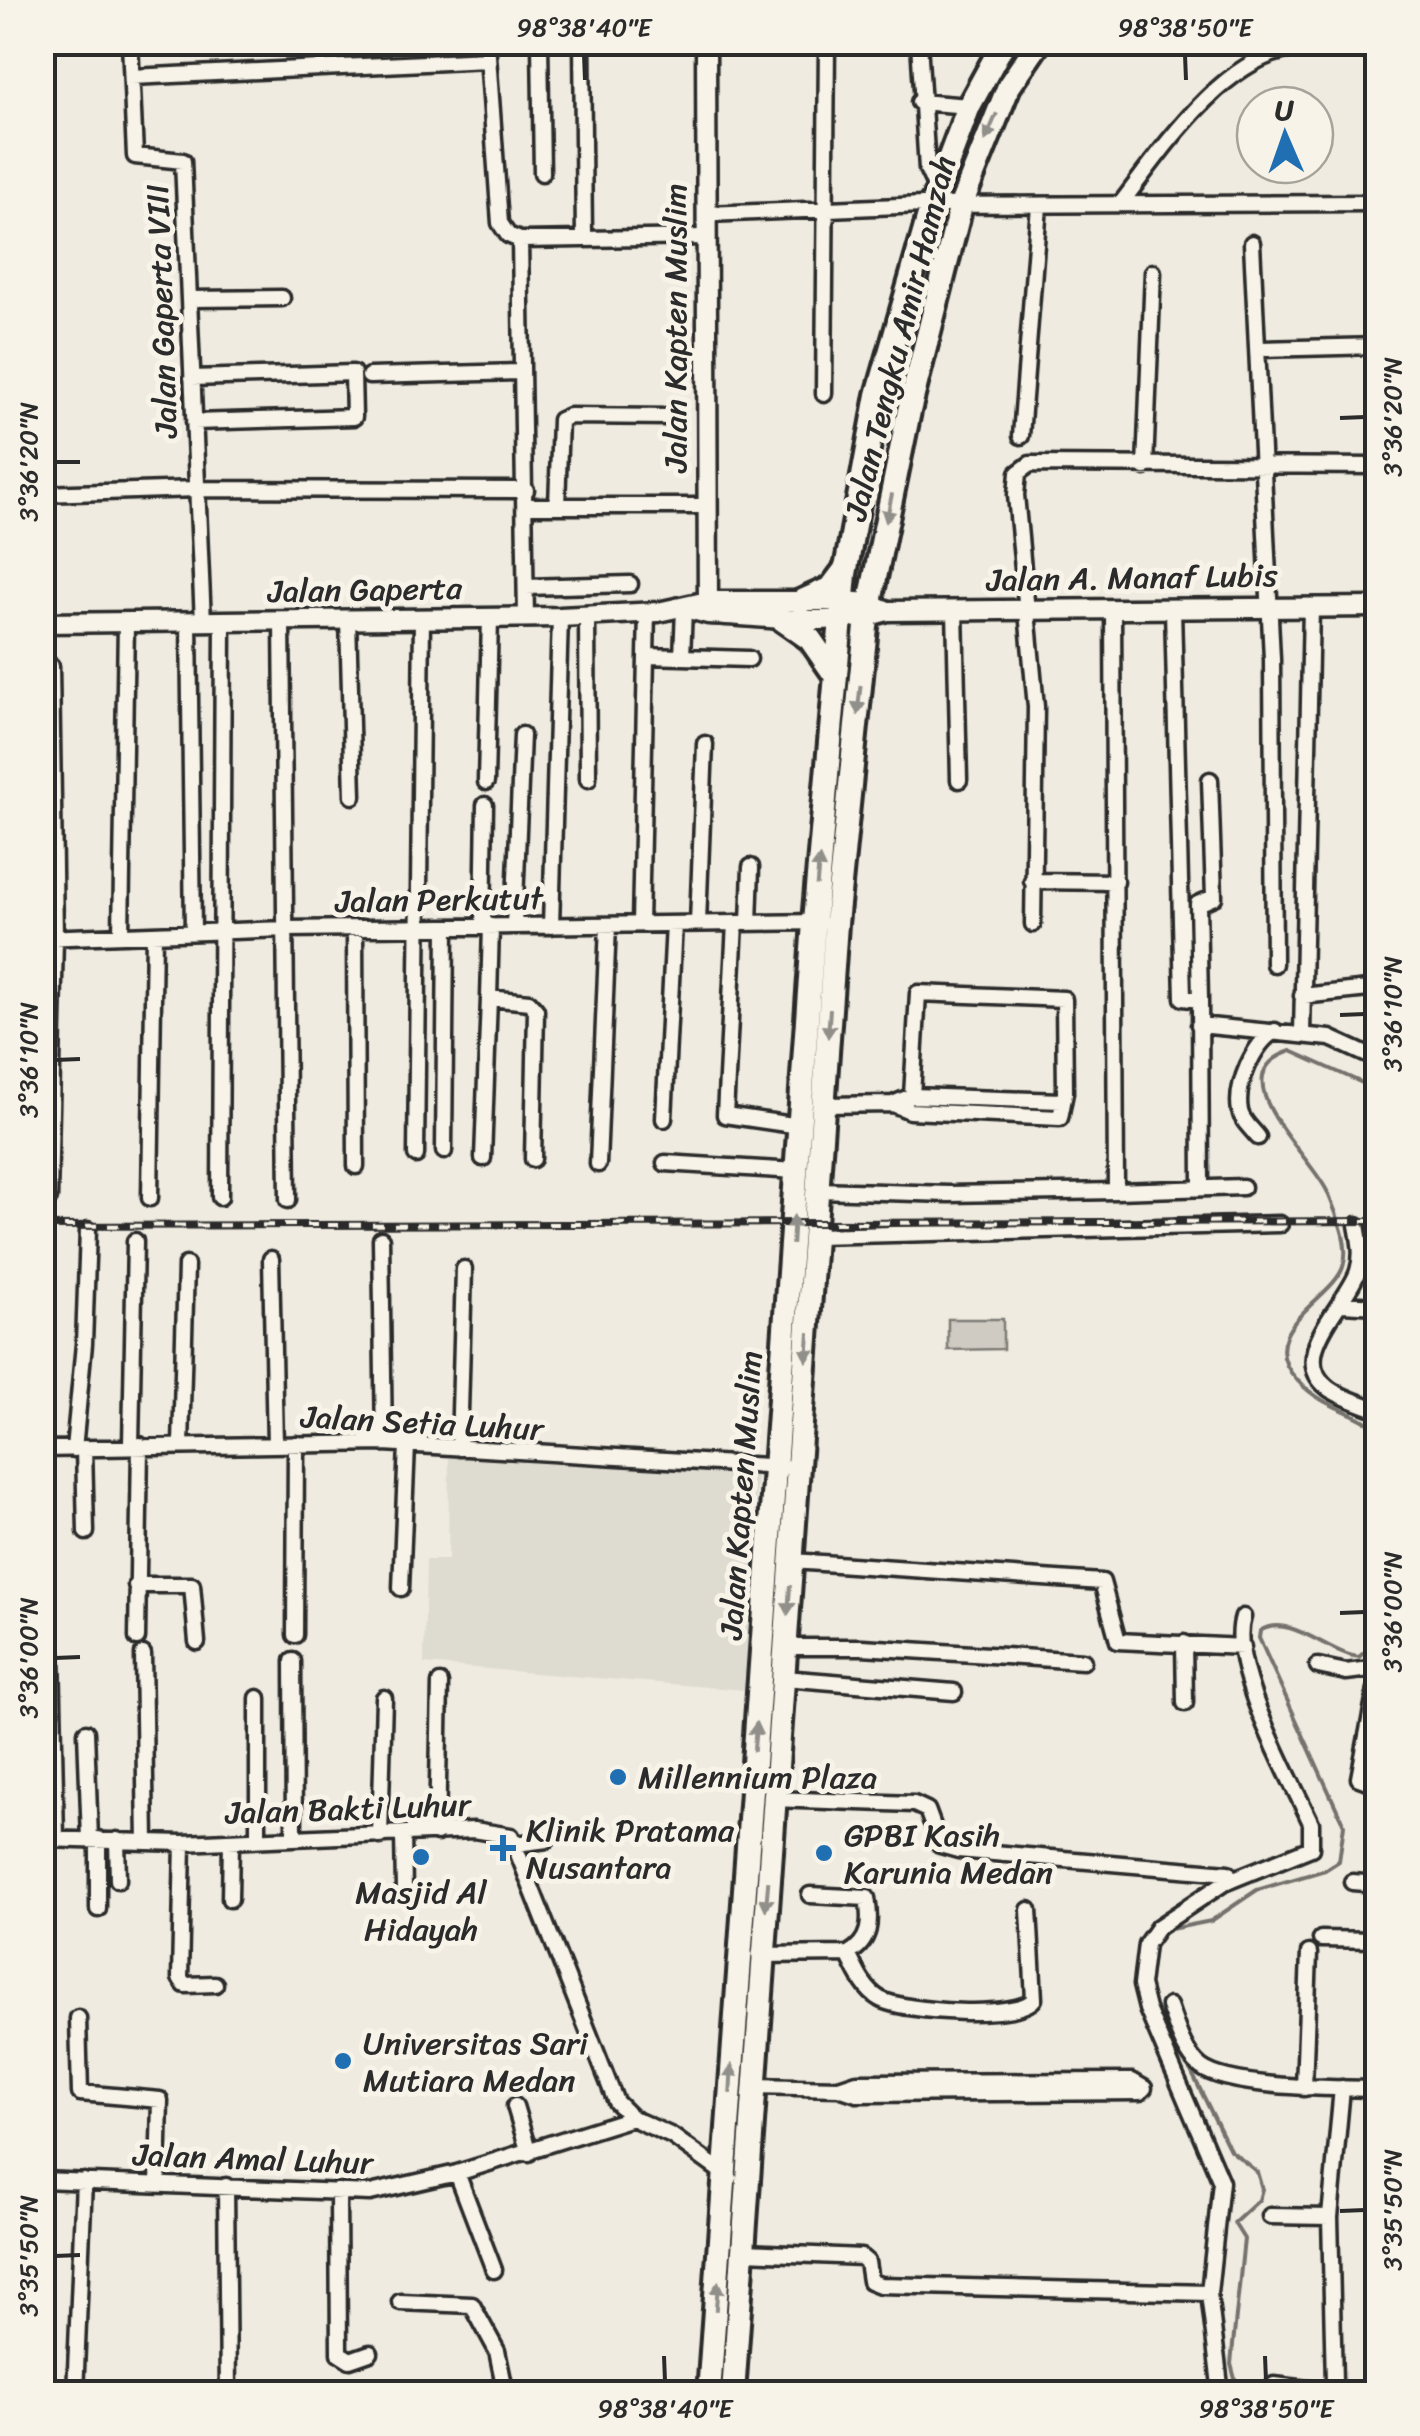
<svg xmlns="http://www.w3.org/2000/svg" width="1420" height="2436" viewBox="0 0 1420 2436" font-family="Sriracha,sans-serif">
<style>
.built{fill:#dedbd1}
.green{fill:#cfcbc2;stroke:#7d7b76;stroke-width:2.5}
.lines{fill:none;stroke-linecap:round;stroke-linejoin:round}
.stream{stroke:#74726e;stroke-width:4}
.minor-casing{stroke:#2b2b2b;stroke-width:21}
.tertiary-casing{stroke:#2b2b2b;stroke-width:25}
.primary-casing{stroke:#2b2b2b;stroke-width:30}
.minor{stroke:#f7f3e8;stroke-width:14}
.tertiary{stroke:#f7f3e8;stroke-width:18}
.primary{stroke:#f7f3e8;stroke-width:22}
.rail-casing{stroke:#2b2b2b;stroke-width:8}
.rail{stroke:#f7f3e8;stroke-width:4;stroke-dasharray:11;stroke-linecap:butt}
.oneway{fill:#918f8a}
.ticks{fill:none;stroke:#2b2b2b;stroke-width:4}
.poi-dot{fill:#1f6fb2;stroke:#f7f3e8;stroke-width:4}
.labels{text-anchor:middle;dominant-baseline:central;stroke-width:10;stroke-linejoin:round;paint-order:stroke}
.street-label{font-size:32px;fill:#2b2b2b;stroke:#f7f3e8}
.poi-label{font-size:32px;fill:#2b2b2b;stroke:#f7f3e8;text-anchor:start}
.neatline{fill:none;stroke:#2b2b2b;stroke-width:4}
.ticks-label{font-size:25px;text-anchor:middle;fill:#2b2b2b}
</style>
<rect width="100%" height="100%" fill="#efebe0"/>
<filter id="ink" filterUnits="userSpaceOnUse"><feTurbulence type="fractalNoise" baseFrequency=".01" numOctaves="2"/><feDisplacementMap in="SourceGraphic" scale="20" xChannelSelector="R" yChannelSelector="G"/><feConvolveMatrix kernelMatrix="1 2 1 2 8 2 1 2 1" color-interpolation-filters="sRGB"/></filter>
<g filter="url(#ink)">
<!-- built -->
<path class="built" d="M449,1458l308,17 -12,215 -321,-26 2,-104h22z"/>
<!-- green -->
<path class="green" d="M948,1319h55v30l-55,1z"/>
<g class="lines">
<!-- stream -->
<path class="stream" d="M1378,1090l-87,-39c-76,25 22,106 37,142 8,21 23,51 15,74 -11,33 -93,64 -45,114 28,29 52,27 78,47l2,10
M1378,1483v8
M1161,1931l50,-10 46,-31 68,-20 14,-9 5,-36 -85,-187 1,-7c29,-19 69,23 99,26l19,-17
M1166,2037l25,34 39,79 27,22 5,17 -3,11 -25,23 10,16 -13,125 8,30"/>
<!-- minor casing -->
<g class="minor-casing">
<path id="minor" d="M130,42l5,114 48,5 20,461
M487,42l13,181 8,12 12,5 187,-3
M540,42l2,131
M582,42l2,195
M919,42l8,127 10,21
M132,77l355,-17
M919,102l50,4
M1122,202c40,-52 100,-143 170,-153 27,-3 58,1 86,1
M707,214l216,-9 455,-2
M520,240l6,378
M1252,243l20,416 2,305
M189,299l93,-1
M1260,349l118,-3
M369,376l151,-4
M192,378l161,-5 1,44 -160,5
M824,394l3,-352
M1021,436l18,-230
M1145,467l8,-195
M42,494l155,-5 329,1
M527,506h181
M557,506l3,-86 9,-4 101,1
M526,587l104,-3
M955,610l4,170
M1173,610l10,388 17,2 1,188
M587,616l1,163
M348,620l5,176
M282,621l6,579
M189,622l4,310
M646,656l36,1 2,-48
M682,657l67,2
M486,782l4,-164
M1032,881l84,1
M698,923l7,-179
M735,923l-10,192 75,11
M749,923l2,-56
M640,924l7,-312
M1033,924l3,-217 -20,-212 2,-22 12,-9 348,2
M491,926l-2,72 40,4 7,8 -3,149
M514,926l8,-191
M551,926l9,-309
M483,927l2,-122
M355,928l1,238
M121,934l5,-311
M42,938l245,-9 533,-7
M1302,996l76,-8
M1200,1000l-2,-96 16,-7 -4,-117
M1199,1025l131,13 48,22
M1302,1035l9,-428
M893,1104l17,7 150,7 5,-25 -1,-94 -146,-6 -6,103
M824,1105l69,-1 19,-8 149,5
M664,1119l10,-195
M1258,1137c-6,-8 -16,-16 -18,-26 -5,-26 14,-68 35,-80
M444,1151l2,-224
M416,1155l6,-536
M483,1158l6,-160
M665,1163l131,8
M598,1164l10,-239
M818,1190l131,4 167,-3 -3,-581
M1116,1191l127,-4
M220,1197l3,-575
M49,1198l6,-261 -4,-271
M150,1198l4,-264
M1357,1225c3,16 6,31 1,46 -10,32 -72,84 -30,117 13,10 34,15 50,22
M816,1236l464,-12
M381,1239l3,204
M271,1259l4,185
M1342,1304l36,2
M42,1334l3,-42
M131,1445l4,-204
M181,1445l5,-180
M84,1448l2,84
M459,1448l5,-179
M42,1449l342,-6 415,25
M74,1449l10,-105 4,-114
M792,1561l310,21 16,59 125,6
M136,1585h56l5,57
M401,1588l6,-143
M295,1635l1,-191
M137,1638l3,-193
M1184,1643l1,60
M786,1647h76l221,14
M52,1653l4,186
M143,1654l3,188
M293,1661l1,174
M1318,1666l28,6 32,-4
M784,1678l170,14
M1378,1678l-19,100 19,7
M86,1732l4,107
M771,1799l143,5 13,6 13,35 18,5 270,23
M437,1833l3,-150
M403,1834l1,56
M380,1836l4,-138
M42,1839l141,4 291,-13 37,6 105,266 16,16 40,18 58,42
M98,1839v70
M258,1839v-141
M117,1840l1,40
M183,1843l-3,135 5,7 30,-1
M516,1844l31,-4
M1352,1882l26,2
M230,1899l1,-58
M1321,1939l57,1
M848,1954c8,16 16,36 32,45 23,13 139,21 154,0l-5,-89
M759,1955l89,-1c23,-13 23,-32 19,-56l-57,-3
M1169,2006c7,19 15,48 32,61 29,22 139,21 177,22
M78,2018l2,75 80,7 -2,84
M42,2064l1,116
M754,2086l85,2 18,6 283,-2 4,-4 -12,-7 -275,1 -18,6
M1304,2088l5,-135
M515,2106l14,47
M457,2173l37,97
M42,2180l328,13 87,-20 175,-55
M226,2186l2,208
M338,2191l1,162 11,7 20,-7
M1270,2216l60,1
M744,2252l117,5 6,5 3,19 10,4 329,8
M400,2302l72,3 25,46 9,43
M1274,2385l68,8
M1338,2391l-4,-9 -4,-165 12,-129
M75,2394l9,-213
M1221,2394l-12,-101 12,-111 -74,-173 -6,-24 5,-41 12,-17 66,-44 87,-35v-25c-21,-46 -84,-157 -68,-206"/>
</g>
<!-- tertiary casing -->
<g class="tertiary-casing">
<path id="tertiary" d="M706,42l2,572
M689,609l19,5c57,2 125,14 180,-3l490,-4
M42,623l518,-6 98,-5 50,-11h135l26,2 19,8"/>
</g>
<!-- primary casing -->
<g class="primary-casing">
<path id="primary" d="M800,602l31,-14 15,-20
M777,616l33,23 25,36
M709,2394l105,-1472 31,-348 33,-179 54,-190 37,-99 35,-64
M733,2394l103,-1470 31,-307 42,-206 52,-206 48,-119 30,-44"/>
</g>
<!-- minor -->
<use href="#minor" class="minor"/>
<!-- tertiary -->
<use href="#tertiary" class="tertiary"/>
<!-- primary -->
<use href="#primary" class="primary"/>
<!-- rail casing -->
<g class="rail-casing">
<path id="rail" d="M42,1226l1336,-5"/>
</g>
<!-- rail -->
<use href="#rail" class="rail"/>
</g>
<!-- one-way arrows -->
<defs><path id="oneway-solid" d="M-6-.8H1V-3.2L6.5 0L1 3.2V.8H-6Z" transform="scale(2.5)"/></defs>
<g class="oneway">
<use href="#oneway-solid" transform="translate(991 127) rotate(113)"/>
<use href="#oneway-solid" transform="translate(889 508) rotate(102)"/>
<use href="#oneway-solid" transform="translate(859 700) rotate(96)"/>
<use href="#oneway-solid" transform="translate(818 871) rotate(-85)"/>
<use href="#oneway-solid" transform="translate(829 1023) rotate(94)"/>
<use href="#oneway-solid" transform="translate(793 1230) rotate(-87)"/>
<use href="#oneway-solid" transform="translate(808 1347) rotate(94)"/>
<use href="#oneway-solid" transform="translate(789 1600) rotate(94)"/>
<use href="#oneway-solid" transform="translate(755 1737) rotate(-85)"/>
<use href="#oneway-solid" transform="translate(767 1896) rotate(95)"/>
<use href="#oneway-solid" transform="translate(731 2079) rotate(-87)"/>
<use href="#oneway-solid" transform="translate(717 2296) rotate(-85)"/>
</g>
</g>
<!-- ticks -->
<path class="ticks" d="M584,55l1,25M1185,55l1,25M1340,418l25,-1M55,462h25M1340,1015l25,-1M55,1060l25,-1M1340,1613l25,-1M55,1658l25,-1M1340,2211l25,-1M55,2256l25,-1M664,2356l1,25M1265,2356l1,25"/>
<!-- markers -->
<g class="poi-dot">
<circle cx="618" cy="1777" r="10"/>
<path d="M498 1833h10v10h10v10h-10v10h-10v-10h-10v-10h10z"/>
<circle cx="824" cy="1853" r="10"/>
<circle cx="421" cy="1857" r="10"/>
<circle cx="343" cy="2061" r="10"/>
</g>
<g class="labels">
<!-- street labels -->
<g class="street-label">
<text transform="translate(162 311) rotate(-92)">Jalan Gaperta VIII</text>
<text transform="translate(675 328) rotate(-90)">Jalan Kapten Muslim</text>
<text transform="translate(900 338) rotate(-76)">Jalan Tengku Amir Hamzah</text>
<text transform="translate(1132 578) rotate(-1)">Jalan A. Manaf Lubis</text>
<text transform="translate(365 590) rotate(-1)">Jalan Gaperta</text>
<text transform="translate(439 900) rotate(-1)">Jalan Perkutut</text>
<text transform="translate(422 1423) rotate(3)">Jalan Setia Luhur</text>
<text transform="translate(741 1495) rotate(-86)">Jalan Kapten Muslim</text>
<text transform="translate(348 1809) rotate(-2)">Jalan Bakti Luhur</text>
<text transform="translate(253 2159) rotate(2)">Jalan Amal Luhur</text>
</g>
<!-- poi labels -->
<g class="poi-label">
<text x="638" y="1777">Millennium Plaza</text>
<text x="526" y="1830">Klinik Pratama<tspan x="526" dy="37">Nusantara</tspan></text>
<text x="844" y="1835">GPBI Kasih<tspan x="844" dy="37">Karunia Medan</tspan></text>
<text x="421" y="1892" text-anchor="middle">Masjid Al<tspan x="421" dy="37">Hidayah</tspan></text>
<text x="363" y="2043">Universitas Sari<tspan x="363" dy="37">Mutiara Medan</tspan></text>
</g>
</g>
<!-- margin -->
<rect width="1420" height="2436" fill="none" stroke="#f7f3e8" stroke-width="110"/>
<!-- north arrow -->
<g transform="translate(1285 135) rotate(358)"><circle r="48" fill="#f7f3e8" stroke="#a5a39c" stroke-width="2.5"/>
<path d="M0-8L18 38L0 25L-18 38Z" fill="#1f6fb2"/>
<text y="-15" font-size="28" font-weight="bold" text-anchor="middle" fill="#2b2b2b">U</text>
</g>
<rect x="55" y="55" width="1310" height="2326" class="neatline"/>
<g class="ticks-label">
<text x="584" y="36">98°38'40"E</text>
<text x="1185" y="36">98°38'50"E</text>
<text transform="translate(1392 417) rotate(-90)" y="9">3°36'20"N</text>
<text transform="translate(28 462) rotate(-90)" y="9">3°36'20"N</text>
<text transform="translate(1392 1014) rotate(-90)" y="9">3°36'10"N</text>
<text transform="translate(28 1060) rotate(-90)" y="9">3°36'10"N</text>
<text transform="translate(1392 1612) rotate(-90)" y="9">3°36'00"N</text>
<text transform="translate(28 1658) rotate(-90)" y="9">3°36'00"N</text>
<text transform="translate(1392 2210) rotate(-90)" y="9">3°35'50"N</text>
<text transform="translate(28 2256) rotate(-90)" y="9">3°35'50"N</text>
<text x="665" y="2417">98°38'40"E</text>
<text x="1266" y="2417">98°38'50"E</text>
</g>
</svg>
